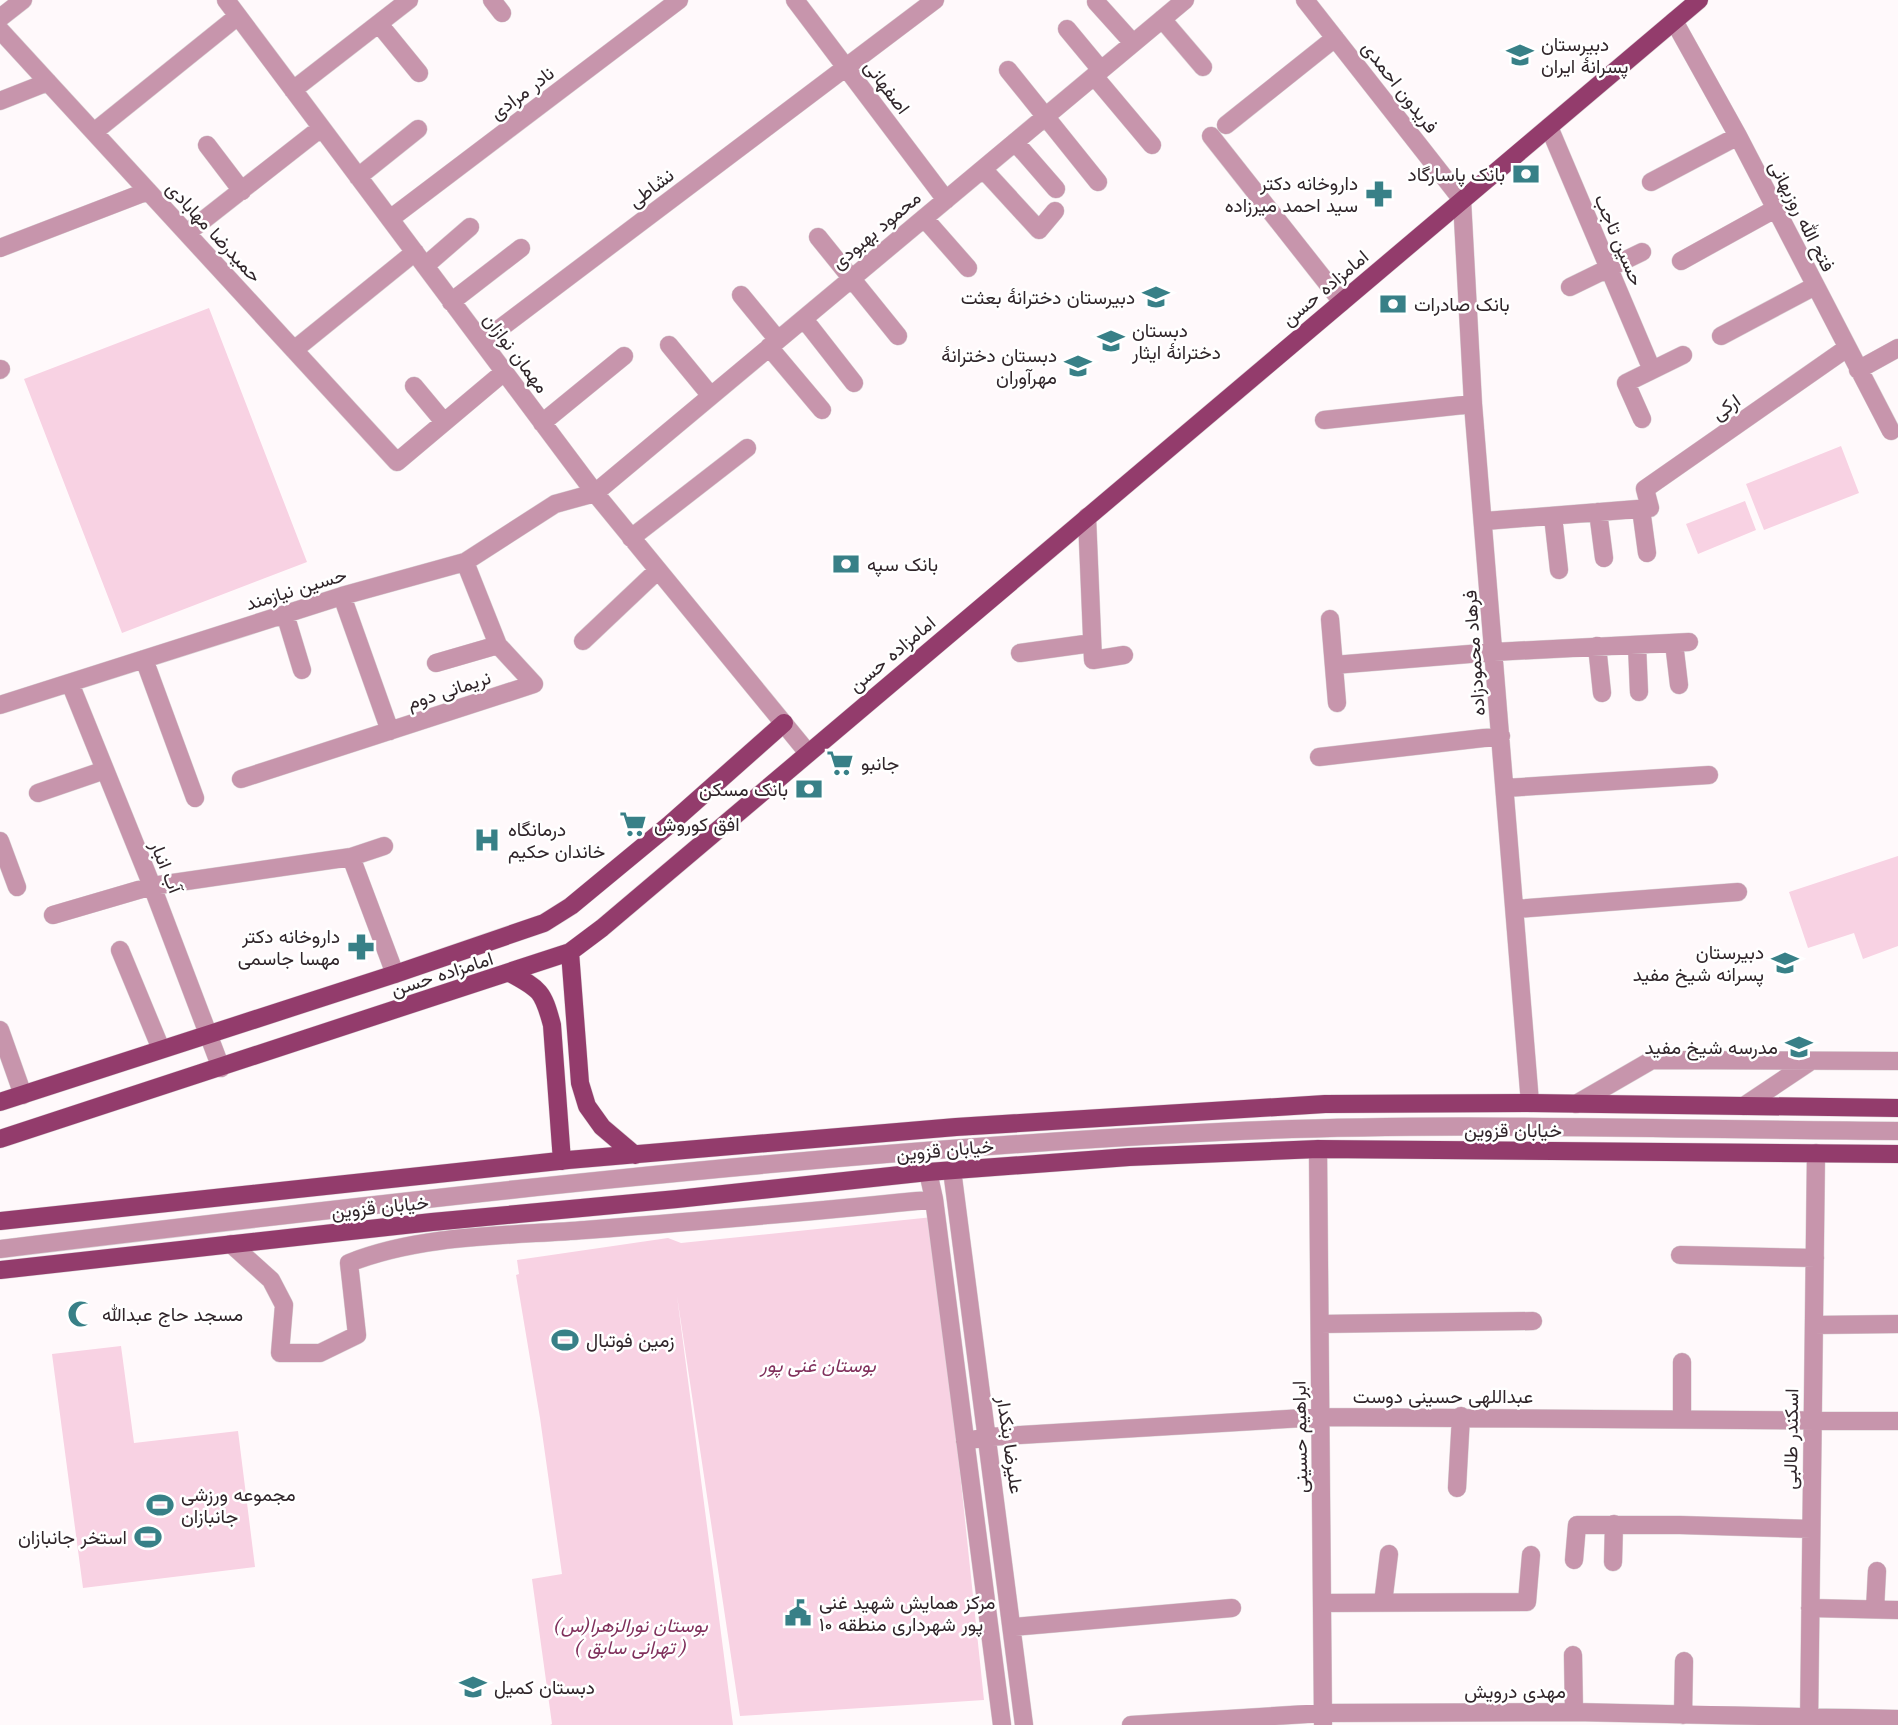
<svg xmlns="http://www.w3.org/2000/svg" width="1898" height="1725" viewBox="0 0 1898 1725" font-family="'Libre Baskerville',Vazirmatn,serif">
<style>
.green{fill:#f8d2e3}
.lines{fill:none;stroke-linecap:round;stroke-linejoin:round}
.minor-casing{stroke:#dad3d5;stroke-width:19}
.major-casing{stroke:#dad3d5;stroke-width:19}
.minor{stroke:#c795ac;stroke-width:18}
.major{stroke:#933c6c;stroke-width:18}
.labels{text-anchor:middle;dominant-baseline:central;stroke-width:5;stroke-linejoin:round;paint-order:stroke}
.poi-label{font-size:19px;fill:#30252a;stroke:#fff;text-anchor:start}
.street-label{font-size:19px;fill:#30252a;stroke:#fff}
.park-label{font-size:19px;font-style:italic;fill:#80305c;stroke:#fff}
</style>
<rect width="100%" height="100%" fill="#fff9fb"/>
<!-- green -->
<path class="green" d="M209,308l98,254 -185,71 -98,-254z
M1841,446l18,47 -95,37 -18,-46z
M1745,501l11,29 -58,24 -12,-30z
M1898,856v90l-35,13 -9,-26 -46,15 -19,-56z
M933,1217l51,483 -244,16 -63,-420 56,429h-183l2,-1 -20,-145 30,-5 -22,-156 -24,-143 3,-1 -2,-14 151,-22 13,5z
M121,1346l13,97 104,-12 17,136 -172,21 -31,-234z"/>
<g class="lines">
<!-- minor casing -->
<g class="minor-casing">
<path id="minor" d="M226,0l369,493 213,260
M492,0l10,13
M795,0l151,200
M1305,0l157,200 11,204 57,699
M1096,2l37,41
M0,18l23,-18
M1162,19l41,48
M1674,21l64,115 153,295
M379,24l40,49
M1067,29l34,41
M0,30l397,432 107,-90
M1008,70l90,112
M1094,76l58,69
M293,90l116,-90
M0,101l48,-19
M1226,125l109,-87
M1549,127l103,243
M94,132l144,-116
M1211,136l131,166
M1015,142l41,47
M207,145l35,46
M983,169l56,61 16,-19
M358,177l60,-48
M1651,182l87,-46
M924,218l44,50
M390,219l289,-219
M187,233l134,-105
M818,237l80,99
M0,248l148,-57
M1681,261l94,-52
M425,266l45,-39
M1570,287l72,-35
M741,295l37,45
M451,302l70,-54
M804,319l50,64
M1721,336l94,-50
M482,342l453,-342
M669,345l42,51
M769,347l53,63
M294,350l121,-98
M0,370l1,-1
M1858,370l40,-22
M414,386l30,36
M1642,419l-16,-36 57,-28
M1324,420l149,-16
M542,423l82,-67
M1641,509l6,44
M1598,512l6,46
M1553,516l6,54
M1087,517l6,143 31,-5
M1485,521l165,-13 -5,-19 202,-141
M631,538l116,-90
M342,596l48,135
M285,614l17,56
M1330,619l7,84
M583,641l74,-70
M1674,643l5,42
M1637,645l2,47
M1597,646l5,47
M1020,653l72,-10
M144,659l51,139
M436,663l62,-18
M1334,665l160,-13 195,-10
M70,683l82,203 69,182
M0,705l342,-109 123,-34 90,-58 40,-11 590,-493
M1319,757l182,-21
M241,779l293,-95 -36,-39 -33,-83
M1505,788l204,-13
M38,793l67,-23
M0,841l17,46
M351,857l44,117
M1516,909l222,-17
M53,915l99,-29 199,-29 33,-11
M120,950l41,99
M0,1030l23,65
M1576,1104l76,-44 246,1
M1744,1106l67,-45
M1318,1149l5,574
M952,1170l72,555
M928,1172l6,27 68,526
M231,1244l40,36 13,25 -4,48h40l37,-18 -8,-72c73,-29 158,-27 236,-33 116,-9 232,-18 349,-31
M0,1249c405,-49 811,-97 1219,-117 225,-11 453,-2 679,-1
M1680,1255l135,3
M1320,1324l213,-3
M1814,1325l84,-1
M1682,1362v56
M965,1441l23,-4 333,-20 577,4
M1457,1488l4,-72
M1574,1560l3,-35h103l131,4
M1613,1562l1,-38
M1322,1603l205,-1 4,-47
M1383,1603l6,-49
M1810,1608l88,2
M1875,1609l2,-38
M1013,1627l219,-19
M1573,1655l1,57
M1683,1715l1,-54
M1131,1725l192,-12 251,-1 324,7
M1809,1725l7,-572"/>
</g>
<!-- major casing -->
<g class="major-casing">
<path id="major" d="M570,952l10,131 7,23 15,21 33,28
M510,973c30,16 33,18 42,52l10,136
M0,1102l395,-128 149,-51 27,-17 98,-81 115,-102
M0,1139l570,-187 32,-24 1097,-928
M0,1221l568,-61 388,-33 369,-23 205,-1 368,5
M0,1270l432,-48 245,-23 251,-27 201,-15 189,-8 580,5"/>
</g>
<!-- minor -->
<use href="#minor" class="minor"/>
<!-- major -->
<use href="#major" class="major"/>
</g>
<!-- icons -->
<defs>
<g id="school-bare" transform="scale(2.1)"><path d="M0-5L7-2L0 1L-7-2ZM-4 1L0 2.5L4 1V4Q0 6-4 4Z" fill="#388087" stroke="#fff" stroke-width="2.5" paint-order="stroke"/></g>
<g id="bank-bare" transform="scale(2.1)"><path d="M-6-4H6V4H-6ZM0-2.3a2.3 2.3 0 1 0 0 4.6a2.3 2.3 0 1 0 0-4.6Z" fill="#388087" stroke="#fff" stroke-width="2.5" paint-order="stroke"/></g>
<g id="pharmacy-bare" transform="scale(2.1)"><path d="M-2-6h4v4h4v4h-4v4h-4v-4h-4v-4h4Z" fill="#388087" stroke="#fff" stroke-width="2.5" paint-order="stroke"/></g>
<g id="supermarket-bare" transform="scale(2.1)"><path d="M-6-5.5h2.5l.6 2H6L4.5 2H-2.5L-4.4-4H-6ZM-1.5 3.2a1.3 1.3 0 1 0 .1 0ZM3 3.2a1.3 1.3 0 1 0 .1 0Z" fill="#388087" stroke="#fff" stroke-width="2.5" paint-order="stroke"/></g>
<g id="hospital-bare" transform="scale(2.1)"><path d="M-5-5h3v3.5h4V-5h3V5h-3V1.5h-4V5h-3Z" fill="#388087" stroke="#fff" stroke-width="2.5" paint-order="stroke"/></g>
<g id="mosque-bare" transform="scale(2.1)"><path d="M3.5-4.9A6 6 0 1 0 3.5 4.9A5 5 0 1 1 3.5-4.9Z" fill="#388087" stroke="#fff" stroke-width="2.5" paint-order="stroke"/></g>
<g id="stadium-bare" transform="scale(2.1)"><path d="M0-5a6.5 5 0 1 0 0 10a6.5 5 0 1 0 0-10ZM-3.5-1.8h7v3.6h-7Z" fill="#388087" stroke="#fff" stroke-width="2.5" paint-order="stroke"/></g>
<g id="civic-bare" transform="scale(2.1)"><path d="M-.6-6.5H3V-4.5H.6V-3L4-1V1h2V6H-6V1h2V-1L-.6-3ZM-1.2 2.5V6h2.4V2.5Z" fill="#388087" stroke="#fff" stroke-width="2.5" paint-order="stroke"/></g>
</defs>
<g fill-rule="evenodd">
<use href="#school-bare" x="1520" y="55"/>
<use href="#bank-bare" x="1526" y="174"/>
<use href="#pharmacy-bare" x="1379" y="194"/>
<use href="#school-bare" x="1156" y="297"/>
<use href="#bank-bare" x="1393" y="304"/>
<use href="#school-bare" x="1111" y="341"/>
<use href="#school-bare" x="1078" y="366"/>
<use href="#bank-bare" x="846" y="564"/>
<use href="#supermarket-bare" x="840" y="763"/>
<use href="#bank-bare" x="809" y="789"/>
<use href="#supermarket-bare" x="633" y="824"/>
<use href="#hospital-bare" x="487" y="840"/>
<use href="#pharmacy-bare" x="361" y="947"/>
<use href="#school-bare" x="1785" y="963"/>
<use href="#school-bare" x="1799" y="1047"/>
<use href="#mosque-bare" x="81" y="1314"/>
<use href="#stadium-bare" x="565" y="1340"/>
<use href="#stadium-bare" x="160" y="1505"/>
<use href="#stadium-bare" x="148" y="1537"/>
<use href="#civic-bare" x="798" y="1613"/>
<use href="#school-bare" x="473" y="1687"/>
</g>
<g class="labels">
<!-- poi labels -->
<g class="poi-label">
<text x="1541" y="44">دبیرستان<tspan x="1541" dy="22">پسرانهٔ ایران</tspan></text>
<text x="1505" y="174" text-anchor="end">بانک پاسارگاد</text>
<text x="1358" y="183" text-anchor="end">داروخانه دکتر<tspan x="1358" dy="22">سید احمد میرزاده</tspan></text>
<text x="1135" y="297" text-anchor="end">دبیرستان دخترانهٔ بعثت</text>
<text x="1414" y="304">بانک صادرات</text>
<text x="1132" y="330">دبستان<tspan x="1132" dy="22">دخترانهٔ ایثار</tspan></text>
<text x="1057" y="355" text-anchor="end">دبستان دخترانهٔ<tspan x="1057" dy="22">مهرآوران</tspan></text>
<text x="867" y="564">بانک سپه</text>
<text x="861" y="763">جانبو</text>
<text x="788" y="789" text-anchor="end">بانک مسکن</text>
<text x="654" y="824">افق کوروش</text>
<text x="508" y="829">درمانگاه<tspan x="508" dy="22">خاندان حکیم</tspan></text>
<text x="340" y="936" text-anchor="end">داروخانه دکتر<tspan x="340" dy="22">مهسا جاسمی</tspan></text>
<text x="1764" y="952" text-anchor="end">دبیرستان<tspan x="1764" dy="22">پسرانه شیخ مفید</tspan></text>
<text x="1778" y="1047" text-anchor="end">مدرسه شیخ مفید</text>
<text x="102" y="1314">مسجد حاج عبدالله</text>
<text x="586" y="1340">زمین فوتبال</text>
<text x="181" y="1494">مجموعه ورزشی<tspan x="181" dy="22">جانبازان</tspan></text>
<text x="127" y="1537" text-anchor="end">استخر جانبازان</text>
<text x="819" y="1602">مرکز همایش شهید غنی<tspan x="819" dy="22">پور شهرداری منطقه ۱۰</tspan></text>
<text x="494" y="1687">دبستان کمیل</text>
</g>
<!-- street labels -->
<g class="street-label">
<text transform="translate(887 87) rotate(53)">اصفهانی</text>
<text transform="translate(1400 87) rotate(52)">فریدون احمدی</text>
<text transform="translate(522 93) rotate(-37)">نادر مرادی</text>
<text transform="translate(651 188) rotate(-37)">نشاطی</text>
<text transform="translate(1802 216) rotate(63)">فتح الله روزبهانی</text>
<text transform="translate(876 230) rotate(-40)">محمود بهبودی</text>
<text transform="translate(214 232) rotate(47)">حمیدرضا مهابادی</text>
<text transform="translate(1619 240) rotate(67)">حسین تاجب</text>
<text transform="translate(1325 288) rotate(-40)">امامزاده حسن</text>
<text transform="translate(516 353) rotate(53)">مهمان نوازان</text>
<text transform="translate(1726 407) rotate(-35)">ارکی</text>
<text transform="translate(296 589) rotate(-17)">حسین نیازمند</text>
<text transform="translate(1474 653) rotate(-94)">فرهاد محمودزاده</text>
<text transform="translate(892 654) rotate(-40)">امامزاده حسن</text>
<text transform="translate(449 690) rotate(-18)">نریمانی دوم</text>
<text transform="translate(166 867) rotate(68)">آب انبار</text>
<text transform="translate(442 974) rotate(-18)">امامزاده حسن</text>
<text x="1513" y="1130">خیابان قزوین</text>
<text transform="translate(945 1150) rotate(-5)">خیابان قزوین</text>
<text transform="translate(380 1207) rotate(-6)">خیابان قزوین</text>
<text x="1443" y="1396">عبداللهی حسینی دوست</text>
<text transform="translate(1300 1437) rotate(-91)">ابراهیم حسینی</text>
<text transform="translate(1791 1439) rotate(-89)">اسکندر طالبی</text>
<text transform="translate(1010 1445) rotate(82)">علیرضا بنکدار</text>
<text x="1515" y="1691">مهدی درویش</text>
</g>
<!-- park labels -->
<g class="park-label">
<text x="818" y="1365">بوستان غنی پور</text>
<text x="631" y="1625">بوستان نورالزهرا(س)<tspan x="631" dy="22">( تهرانی سابق )</tspan></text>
</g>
</g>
</svg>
